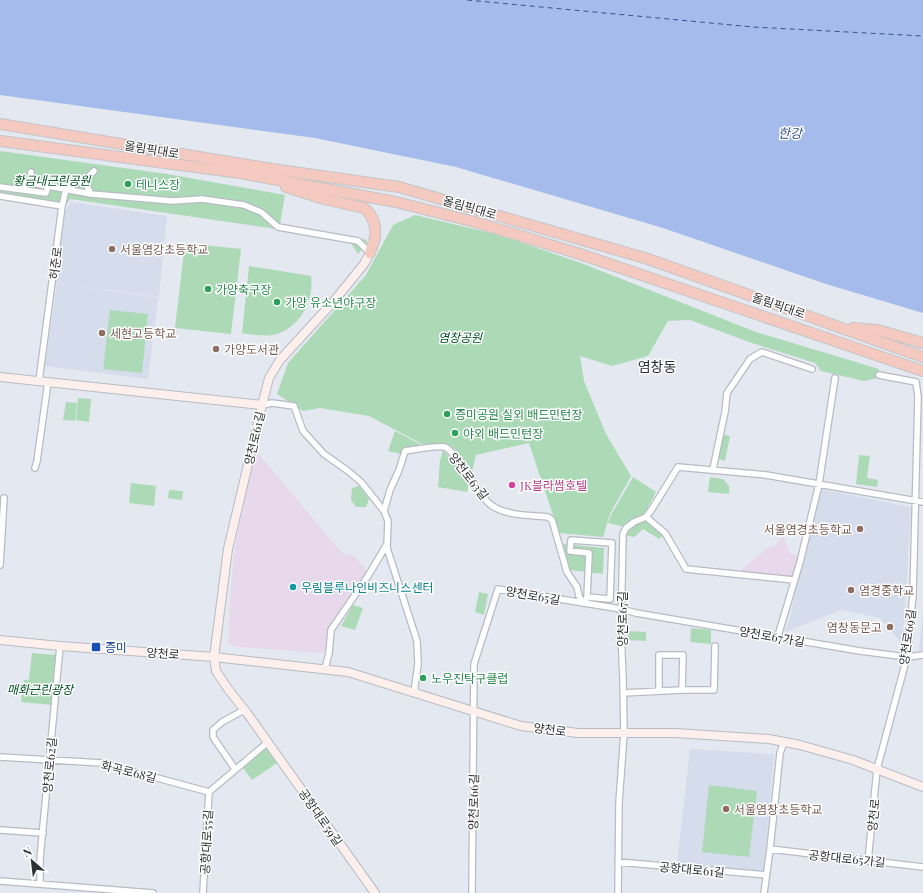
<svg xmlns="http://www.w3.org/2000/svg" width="923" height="893" viewBox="0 0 923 893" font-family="'Playfair Display','Noto Sans KR',serif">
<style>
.commercial{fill:#e7d8eb}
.built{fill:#d5dceb}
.green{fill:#addab6}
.water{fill:#a4bbeb}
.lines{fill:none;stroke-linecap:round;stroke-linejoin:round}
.ferry{stroke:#37528d;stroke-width:1;stroke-dasharray:5 4;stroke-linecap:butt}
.street-casing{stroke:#b7bbc3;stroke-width:8}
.secondary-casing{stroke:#b7bbc3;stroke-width:10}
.highway-casing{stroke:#c4c5c6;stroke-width:12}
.street{stroke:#fff;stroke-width:5.5}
.secondary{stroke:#fcefec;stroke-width:8}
.highway{stroke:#f4c9c0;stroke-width:10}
.leisure-dot{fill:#2e9e5b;stroke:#fff;stroke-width:1.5}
.education-dot{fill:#8d6e63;stroke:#fff;stroke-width:1.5}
.hotel-dot{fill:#d1479c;stroke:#fff;stroke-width:1.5}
.culture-dot{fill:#0f9aa8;stroke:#fff;stroke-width:1.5}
.transit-dot{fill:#1a4fb4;stroke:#fff;stroke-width:1.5}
.labels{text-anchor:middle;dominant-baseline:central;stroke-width:3;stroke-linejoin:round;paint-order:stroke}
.street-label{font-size:12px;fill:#2e3033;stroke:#fff}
.park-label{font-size:12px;font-style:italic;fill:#005123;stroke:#fff}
.leisure-label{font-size:12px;fill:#27864d;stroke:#fff;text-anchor:start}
.education-label{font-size:12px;fill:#785e54;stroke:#fff;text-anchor:start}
.hotel-label{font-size:12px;fill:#b23c85;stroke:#fff;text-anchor:start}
.culture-label{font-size:12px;fill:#0d838f;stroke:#fff;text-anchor:start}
.transit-label{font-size:12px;fill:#164399;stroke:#fff;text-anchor:start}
.water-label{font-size:13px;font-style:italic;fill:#37528d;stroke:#fff}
.quarter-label{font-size:14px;fill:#2e3033;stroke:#fff}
</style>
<rect width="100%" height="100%" fill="#e4e8f0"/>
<!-- commercial -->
<path class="commercial" d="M258,453l83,99 14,5 12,14 -2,6 -35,47 -6,29 -88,-6 -8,-5 2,-45 5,-50 14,-69z
M784,536l5,17 10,3 -4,17 -6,5 -51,-6 30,-24 6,-2z"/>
<!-- built -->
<path class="built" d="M71,202l96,14 -8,81 -103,-14 9,-72z
M57,283l101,15 -10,81 -103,-13z
M820,489l91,18 -8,138 -23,-27 -39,-8 -56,22 6,-18 13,-64z
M923,608v43l-4,-1z
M690,749l84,5 -10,117 -87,-8z"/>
<!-- green -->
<path class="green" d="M0,151l167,23 118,21 -5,30 87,15 -1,4 -8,10 -7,-11 -74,-14 -207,-30 -4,6 -66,-11z
M415,215l84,20 82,28 175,69 123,37 -2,9 -13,3 -43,-10 -6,-8 -63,-20 -62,-23 -22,1 -20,35 -36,10 -32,-10 4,25 22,53 25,42 -21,38 -7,23 -44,-4 -30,-90 -53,12 -4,17 -16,-22 -8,-6h-26l-53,-28 -49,-8 -17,3 -26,-17 11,-31 78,-88 27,-50z
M185,243l56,6 -10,85 -56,-6z
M249,266l62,10c3,24 -10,50 -34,58 -11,3 -23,1 -35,-1z
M110,310l38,4 -6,59 -39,-4z
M78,398l13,1 -2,23 -13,-2z
M66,402l11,1 -2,18 -12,-1z
M395,431l25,13v2l-17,2 -2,6 -13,-3z
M721,434l9,2 -5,25 -9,-3z
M443,450l9,10 17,24 -2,8 -29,-5 2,-26z
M859,455l11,1 -3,22 11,2 -1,7 -21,-3z
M633,477l23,15 -12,23 -19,12 -17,-4 3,-8z
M710,477l13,2 6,7v8l-21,-2z
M131,483l25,3 -2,20 -25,-3z
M359,486l10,13 -3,8h-10l-5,-7 1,-12z
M169,490l14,1 -1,9 -14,-2z
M645,520l20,13 -6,6 -16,-10 -9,8 -10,-2c5,-8 12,-12 21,-15z
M563,544l41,4 -1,26 -33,-4z
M479,592l9,2 -4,21 -9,-3z
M353,605l10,3 -8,22 -14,-4z
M691,628l20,2v14l-21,-2z
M629,631l17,1v9l-18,-1z
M32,653l25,2 -4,50 -32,-3 3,-22h5z
M267,743l13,18 -28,19 -11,-15z
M709,785l48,6 -8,66 -47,-5z"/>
<!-- water -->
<path class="water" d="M0,0h923v313l-97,-29 -163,-56 -207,-61 -141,-29 -315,-43z"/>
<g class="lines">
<!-- ferry -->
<path class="ferry" d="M467,0l286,27 170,9"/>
<!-- street casing -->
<g class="street-casing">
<path id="street" d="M83,179l8,15
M30,183l1,-11
M0,187l46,6 2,-7 43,8 82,7 29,-2 42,6 17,7 17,15 80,14 12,12
M25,190l1,-8 22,4
M0,196l62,10 -23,175
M62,206l4,-17 23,-13 5,-5
M262,405l10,-2 22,3 9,25 21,23 24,17 13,11 23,29
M35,468l2,-7 11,-79
M713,469l12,-57 2,-19 23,-34 12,-7 50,17
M646,517l19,16 21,36 108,11
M0,565l4,-67
M585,603l2,-6 2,-44 -19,-2 1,-11 41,3 -2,56 -23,-2
M778,636l22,-74 19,-78 16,-106
M325,669l4,-16 2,-23 37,-54 19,-32
M659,691v-36h24l-1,35
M414,693l4,-29 -1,-23 -30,-93 1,-27 -4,-10 6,-21 9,-20 6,-19c8,-1 33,-6 40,-4 12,5 31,47 46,58 15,11 39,10 57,12l4,3 15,52 10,15 2,9 4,7
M623,693l59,-3h32l1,-44
M0,757l102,6 107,29
M235,769l-22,-32v-7l9,-8 22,-12
M209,792l59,-50
M0,830l43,3
M770,849l153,18
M868,861l9,-92 30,-112 6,-62 5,-198 -2,-15 -37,-7
M618,862l148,13
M0,881l153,12
M40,884v-25l20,-213
M203,893l6,-101
M472,893l2,-229 24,-75 123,20 15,4 224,38 47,6 16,-2
M618,893l1,-90 5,-70 -1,-55 -2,-45 2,-99 3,-6 8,-6 12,-5 6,-8 26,-42 88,8 157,27
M764,893l6,-44 10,-96 4,-11"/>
</g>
<!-- secondary casing -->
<g class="secondary-casing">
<path id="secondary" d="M370,253l-6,11 -30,37 -54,59 -11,18 -7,27 -34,144 -14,108 2,14 12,18 19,24 128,180
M0,377l262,28
M0,640l60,6 154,11 134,15 173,54 57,7h97l94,6 31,6 53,15 70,27"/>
</g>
<!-- highway casing -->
<g class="highway-casing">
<path id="highway" d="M0,124l279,46 120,17 249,72 275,98
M0,141l240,32 156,29 79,20 105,32 343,117
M286,187l38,12 40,9c9,7 14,21 10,33 -1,4 -3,7 -4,12
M853,328l24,2 46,13"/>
</g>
<!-- street -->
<use href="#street" class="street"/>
<!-- secondary -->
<use href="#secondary" class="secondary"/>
<!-- highway -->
<use href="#highway" class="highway"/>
</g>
<!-- markers -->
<g class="leisure-dot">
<circle cx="128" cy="184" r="4"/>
<circle cx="208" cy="289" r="4"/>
<circle cx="277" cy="302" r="4"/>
<circle cx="447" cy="414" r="4"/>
<circle cx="455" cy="433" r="4"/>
<circle cx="423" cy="678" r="4"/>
</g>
<g class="education-dot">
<circle cx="112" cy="249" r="4"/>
<circle cx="102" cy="333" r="4"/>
<circle cx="216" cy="349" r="4"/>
<circle cx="860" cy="529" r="4"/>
<circle cx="851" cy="590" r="4"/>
<circle cx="890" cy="627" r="4"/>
<circle cx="726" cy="809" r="4"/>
</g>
<circle class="hotel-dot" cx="512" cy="485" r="4"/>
<circle class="culture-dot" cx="293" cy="587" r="4"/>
<rect class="transit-dot" x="91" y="642" width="10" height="10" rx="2"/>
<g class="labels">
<!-- street labels -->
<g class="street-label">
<text transform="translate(152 149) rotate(9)">올림픽대로</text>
<text transform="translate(470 207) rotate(16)">올림픽대로</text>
<text transform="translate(55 263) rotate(-83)">허준로</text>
<text transform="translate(779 305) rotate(19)">올림픽대로</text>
<text transform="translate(254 438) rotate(-77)">양천로61길</text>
<text transform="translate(469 476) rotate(52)">양천로63길</text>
<text transform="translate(533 595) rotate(10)">양천로65길</text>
<text transform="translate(622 619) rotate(-90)">양천로67길</text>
<text transform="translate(772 636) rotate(10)">양천로67가길</text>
<text transform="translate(907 637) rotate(-82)">양천로69길</text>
<text transform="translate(163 653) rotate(4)">양천로</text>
<text transform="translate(550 729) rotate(7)">양천로</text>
<text transform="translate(49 765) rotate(-85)">양천로62길</text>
<text transform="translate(129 771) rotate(14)">화곡로68길</text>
<text transform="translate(473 802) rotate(-89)">양천로66길</text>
<text transform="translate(873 815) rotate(-84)">양천로</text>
<text transform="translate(321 817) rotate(55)">공항대로59길</text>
<text transform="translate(206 842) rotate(-87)">공항대로55길</text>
<text transform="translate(847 858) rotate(6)">공항대로65가길</text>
<text transform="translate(692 869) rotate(5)">공항대로61길</text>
</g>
<!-- park labels -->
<g class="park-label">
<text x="52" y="180">황금내근린공원</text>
<text x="460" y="337">염창공원</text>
<text x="40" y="689">매화근린광장</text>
</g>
<!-- leisure labels -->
<g class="leisure-label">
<text x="136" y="184">테니스장</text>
<text x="216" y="289">가양축구장</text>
<text x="285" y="302">가양 유소년야구장</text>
<text x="455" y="414">증미공원 실외 배드민턴장</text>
<text x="463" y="433">야외 배드민턴장</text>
<text x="431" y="678">노우진탁구클럽</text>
</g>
<!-- education labels -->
<g class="education-label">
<text x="120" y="249">서울염강초등학교</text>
<text x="110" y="333">세현고등학교</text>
<text x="224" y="349">가양도서관</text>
<text x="852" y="529" text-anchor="end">서울염경초등학교</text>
<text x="859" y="590">염경중학교</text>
<text x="882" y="627" text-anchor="end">염창동문고</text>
<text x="734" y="809">서울염창초등학교</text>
</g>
<!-- hotel labels -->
<g class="hotel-label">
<text x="520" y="485">JK블라썸호텔</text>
</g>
<!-- culture labels -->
<g class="culture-label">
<text x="301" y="587">우림블루나인비즈니스센터</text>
</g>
<!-- transit labels -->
<g class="transit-label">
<text x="105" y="647">증미</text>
</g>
<!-- water labels -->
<g class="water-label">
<text x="790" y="132">한강</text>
</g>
<!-- quarter labels -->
<g class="quarter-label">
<text x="657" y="366">염창동</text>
</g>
</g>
<!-- north arrow -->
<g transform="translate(32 861) rotate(332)" stroke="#ffffff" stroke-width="3" paint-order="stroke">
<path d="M0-3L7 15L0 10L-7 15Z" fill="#2e3033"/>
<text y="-6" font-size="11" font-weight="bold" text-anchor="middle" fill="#2e3033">N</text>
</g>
</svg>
